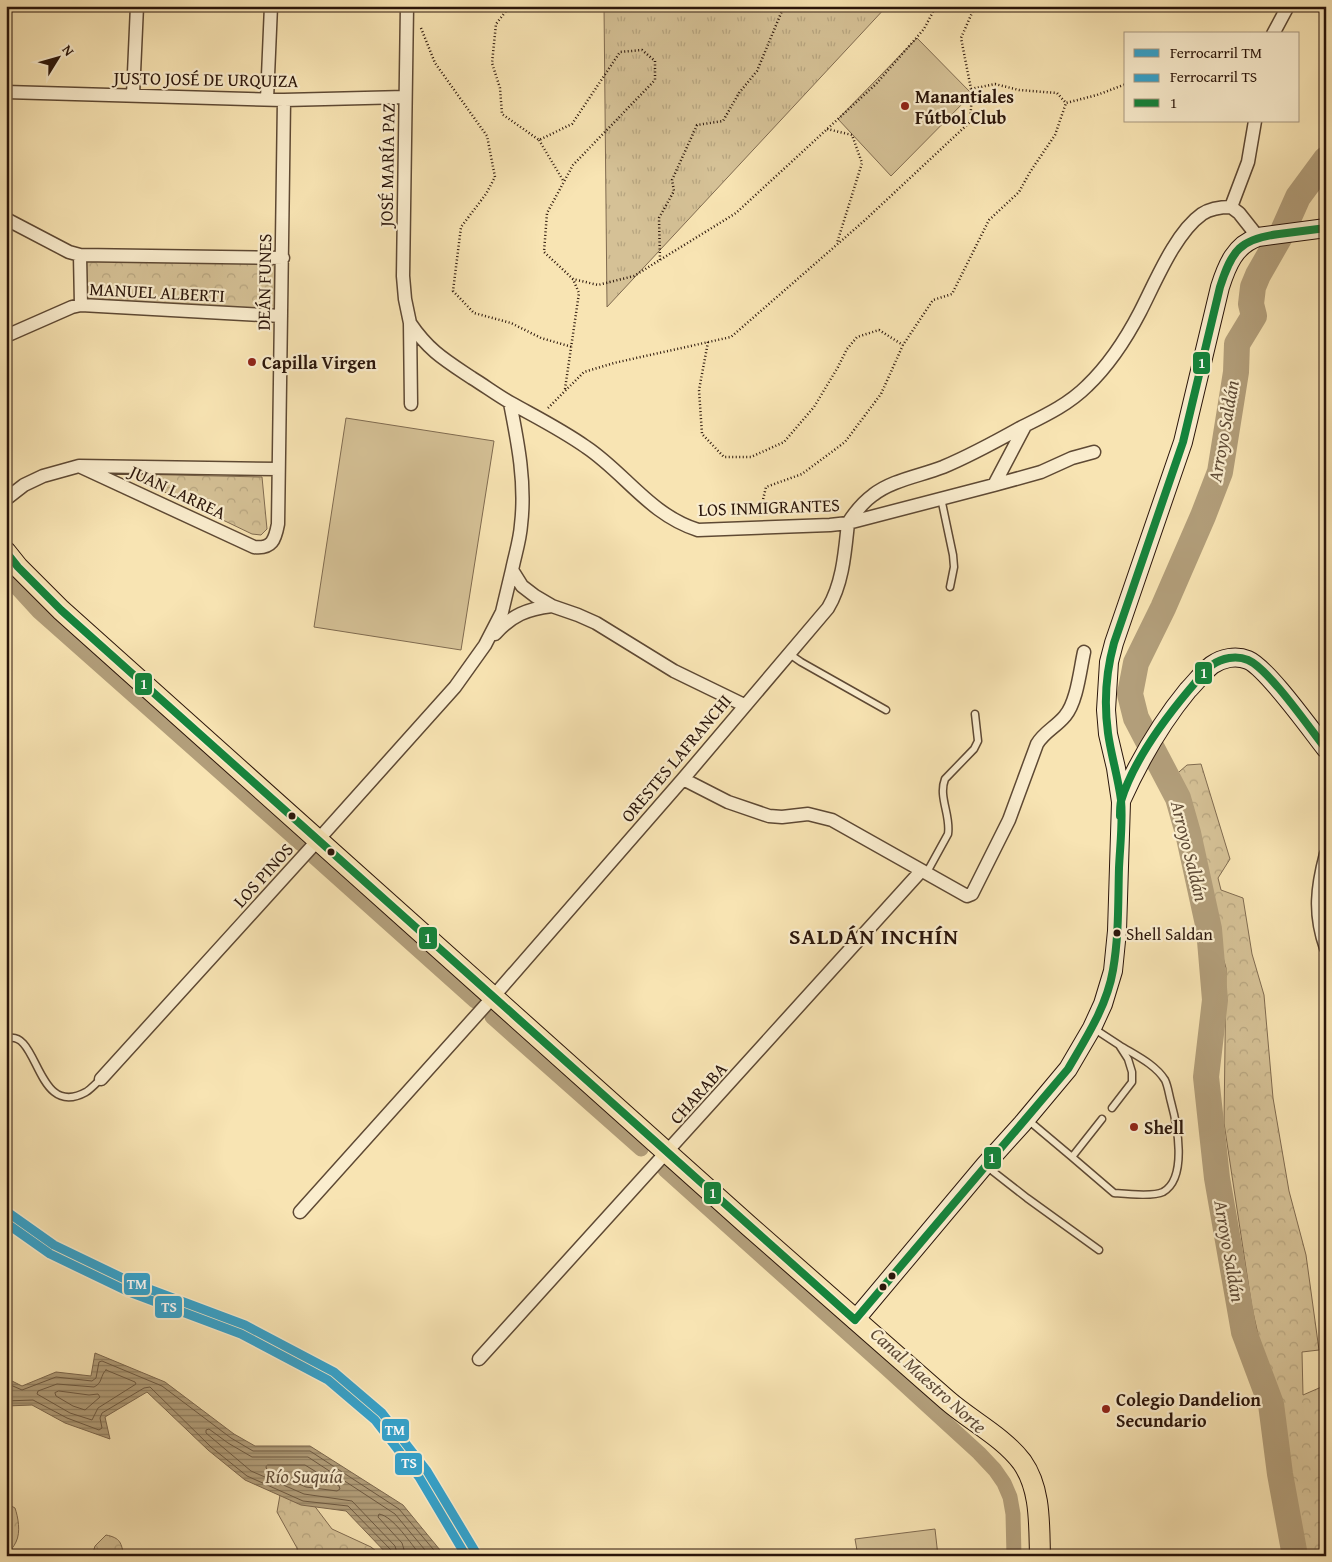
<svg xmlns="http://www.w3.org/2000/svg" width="1332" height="1562" viewBox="0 0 1332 1562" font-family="'Gentium Book Plus',serif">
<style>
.grass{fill:url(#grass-tufts);stroke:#806b50}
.forest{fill:url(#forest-crowns);stroke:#806b50}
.pitch{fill:#d5c196;stroke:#806b50}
.water{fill:url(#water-rules);stroke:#7c674d}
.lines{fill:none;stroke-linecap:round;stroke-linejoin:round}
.shore{stroke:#6e5a42;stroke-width:1}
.canal{stroke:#b29e7a;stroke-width:15}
.river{stroke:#b29e7a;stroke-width:26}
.lane-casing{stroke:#5e4934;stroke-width:9}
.street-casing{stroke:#5e4934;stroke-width:15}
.secondary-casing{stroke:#2a150a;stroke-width:20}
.primary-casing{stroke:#2a150a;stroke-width:22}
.path{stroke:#2a150a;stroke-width:2.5;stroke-dasharray:1 2.5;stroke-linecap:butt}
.lane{stroke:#faedce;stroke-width:6}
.street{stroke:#faedce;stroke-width:12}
.secondary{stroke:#faedce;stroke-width:18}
.primary{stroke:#f8e4b3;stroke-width:20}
.bus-1-casing{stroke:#faedce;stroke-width:11}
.bus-1{stroke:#14843c;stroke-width:8}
.rail-1-casing{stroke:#faedce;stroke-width:12}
.rail-2-casing{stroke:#faedce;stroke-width:12}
.rail-1{stroke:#35a2cb;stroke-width:9}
.rail-2{stroke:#35a2cb;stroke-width:9}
.poi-dot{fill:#8f2418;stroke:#faedce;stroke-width:2}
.bus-dot{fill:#2a150a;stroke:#faedce;stroke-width:2}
.labels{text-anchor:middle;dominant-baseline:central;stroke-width:4.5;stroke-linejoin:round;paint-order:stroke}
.bus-label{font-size:17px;fill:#2a150a;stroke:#faedce;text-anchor:start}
.street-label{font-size:18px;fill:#2a150a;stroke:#faedce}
.poi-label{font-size:18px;font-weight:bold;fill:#2a150a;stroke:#faedce;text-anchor:start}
.water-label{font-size:19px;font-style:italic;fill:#604c37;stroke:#faedce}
.district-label{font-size:22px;font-weight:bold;letter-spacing:1px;fill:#2a150a;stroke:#faedce}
.line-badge{stroke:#faedce;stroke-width:2}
.badge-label{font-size:14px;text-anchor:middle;font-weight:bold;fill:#fff}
</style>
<defs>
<pattern id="grass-tufts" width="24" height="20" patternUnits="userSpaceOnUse" patternTransform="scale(1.25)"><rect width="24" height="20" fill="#d5c196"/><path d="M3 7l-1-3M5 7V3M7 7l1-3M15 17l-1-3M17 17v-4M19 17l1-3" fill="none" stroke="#b7a580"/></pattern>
<pattern id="forest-crowns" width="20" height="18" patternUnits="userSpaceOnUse" patternTransform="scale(1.25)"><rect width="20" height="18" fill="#d5c196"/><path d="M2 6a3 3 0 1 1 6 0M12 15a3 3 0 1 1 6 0" fill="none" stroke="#b7a580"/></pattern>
<pattern id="water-rules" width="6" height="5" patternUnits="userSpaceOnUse" patternTransform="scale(1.25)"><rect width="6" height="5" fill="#b29e7a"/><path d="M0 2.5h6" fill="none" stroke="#918062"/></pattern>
</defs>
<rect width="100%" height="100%" fill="#f8e4b3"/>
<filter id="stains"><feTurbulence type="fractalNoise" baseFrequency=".004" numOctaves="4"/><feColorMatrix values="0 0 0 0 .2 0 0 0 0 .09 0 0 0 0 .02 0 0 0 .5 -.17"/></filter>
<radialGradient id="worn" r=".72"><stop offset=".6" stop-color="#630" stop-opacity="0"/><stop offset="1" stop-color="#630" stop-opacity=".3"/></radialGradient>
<!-- grass -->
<path class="grass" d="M604,6h283l-280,301z"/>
<!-- forest -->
<path class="forest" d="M80,255l203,3 -2,58 -200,-11z
M127,474l135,3 5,52 -6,6 -9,-1z
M1201,764l29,95 -12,19 3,12 22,8 9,56 12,41 9,103 16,93 17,64 13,95 -17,2 1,43 23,-10v171h-28l-9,-85 -37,-163 -28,-185 2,-155 -54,-190 15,-13z
M280,1495l30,5 22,29 39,18 11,9h-84l-1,-8 -20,-36z
M6,1503l9,5c3,9 6,24 1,34 -2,5 -7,9 -9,14z
M106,1535c15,3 15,8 18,21h-32l3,-10z"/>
<!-- pitch -->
<path class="pitch" d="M917,38l55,56 -81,82 -53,-57z
M346,418l148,23 -33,209 -147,-23z
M935,1529l3,27h-80l-3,-17z"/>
<!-- water -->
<path class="water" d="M95,1353l70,29 69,52 21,12h55l93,59 42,51h-56l-43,-45 -45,-6 -56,-25 -37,-30 -61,-58 -42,25 5,22 -45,-16 -33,-18 -26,1v-28l16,8 34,-14 35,4z"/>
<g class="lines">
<!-- shore -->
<path class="shore" d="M106,1370l29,12 1,2 -38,24 -6,12 -22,-7 -33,-19 1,-3 19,-7 37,3c9,-4 6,-12 12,-17z
M6,1383l16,7 34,-13 36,4 4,-3 3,-16 3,-1 60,25 69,52 22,13h57l89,58 40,47
M59,1391l30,4 9,-1 2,3 -15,13 -12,-4 -17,-10 -1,-3z
M6,1401l27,-1 34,18 32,12 3,-2 -2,-10 2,-5 42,-25 6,-1 61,60 36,29 56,25 45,5 43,44 1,6
M268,1465h37l34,21 1,3 -3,2 -31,-4 -39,-17 -1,-3z
M398,1556l-3,-10 -43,-45 -48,-7 -53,-23 -45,-38v-3l3,-1 19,14 24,14h56l87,57 35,42
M406,1556l-4,-13 -24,-26 1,-3c14,2 32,30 42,42"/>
<!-- canal -->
<path class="canal" d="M6,576l33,36 262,232
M314,857l161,144
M492,1017l149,132
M665,1170l221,198 93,85 16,17 9,13 6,14 3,17 1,42"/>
<!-- river -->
<path class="river" d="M1295,1556l-15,-82 -9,-70 -27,-72 -27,-154 -11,-101 9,-77 -6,-71 -21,-96 -10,-35 -42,-80 -6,-24 6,-31 27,-55 40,-92 17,-44 16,-100 1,-28 17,-28 -3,-12 2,-17 5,-12 24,-42 16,-36 28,-38"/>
<!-- lane casing -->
<g class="lane-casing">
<path id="lane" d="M941,498l12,57 1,12 -4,20
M788,653l13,9 85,48
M926,874l22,-40c3,-19 -10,-37 -3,-55l29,-30 4,-8 -3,-27
M1093,1028l26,17 9,14 4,13v10l-20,26
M6,1039c33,-13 29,81 80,53 5,-3 10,-9 15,-13
M1028,1120l44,37 30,-38
M1072,1157l42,36c12,1 39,4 49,-1 25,-14 14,-68 8,-90 -2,-7 -3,-16 -6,-22 -10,-16 -30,-25 -46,-35
M986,1166l41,32 72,52"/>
</g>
<!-- street casing -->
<g class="street-casing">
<path id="street" d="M407,6l-4,270 2,23 5,24 1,81
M1273,34l15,-28
M6,92l278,8 121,-3
M133,95l4,-89
M267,99l4,-93
M1231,207l17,-45 7,-41
M6,219l63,33 11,3 203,3
M80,255l1,50
M410,323c19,28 35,37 62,55 13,8 25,17 39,25 25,14 51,27 75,44 39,26 64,68 112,83l132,-5 18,-2 146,-38 31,-59
M6,336l66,-29 9,-2 200,11
M510,403c8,40 16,81 11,122 -1,15 -6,30 -9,45l10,16 13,10 17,10 26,9 18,8 78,48 70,34
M79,466l175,81c18,2 21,-7 24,-23l6,-424
M994,485l47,-13 31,-14 22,-6
M6,499l18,-14 19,-9 36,-10 199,3
M848,523c7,-11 14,-20 25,-28 19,-15 47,-19 70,-28 26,-11 52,-25 77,-39 24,-12 48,-23 67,-42 22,-21 39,-47 53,-74 15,-29 35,-79 62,-98 9,-6 18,-7 29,-7l8,6 19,24
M495,634c17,-19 32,-25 57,-28
M683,779l45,23 41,14 13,1 26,-3 24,6 135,76 5,-2 37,-74 28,-76c7,-12 19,-17 28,-28 12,-14 15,-46 19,-64
M1326,854c-9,34 -12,60 0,94
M101,1079l217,-239 137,-153 30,-42 17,-33 10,-42
M300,1212l193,-215 190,-218 145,-171c15,-25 17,-57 20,-85
M479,1359l442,-488"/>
</g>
<!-- secondary casing -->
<g class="secondary-casing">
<path id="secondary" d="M1121,801c18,-40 39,-77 67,-111 8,-8 15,-18 24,-25 10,-7 24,-10 36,-5 19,8 63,70 78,89
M855,1320l130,-155 37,-41 46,-55 24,-41 11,-24 10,-33 4,-40 4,-129 -5,-34 -8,-34 -2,-24 3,-48 5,-19 69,-201 37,-155c7,-22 15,-42 38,-50l68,-9"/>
</g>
<!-- primary casing -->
<g class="primary-casing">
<path id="primary" d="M6,552l12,15 43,43c230,204 458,411 688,616 66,58 132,116 198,174 24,21 55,36 75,62 19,27 17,62 18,94"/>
</g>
<!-- path -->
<path class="path" d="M510,6l-14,18 -4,39 8,25 2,26 37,26 33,-16 48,-72 22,-2 13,11v19l-82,85 -26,48 -3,39 29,27 25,6 36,-9 102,-63 140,-129 48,-55 12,-23
M421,28l14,35 52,73 8,41 -9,17 -25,33 -8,64 21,22 37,10 30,15 31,9
M971,89l24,-5 24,6 38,3 9,10 31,-8 29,-11
M827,129l25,6 10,28 -25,80
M539,140l25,42
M660,260l-1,-42 15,-27 -2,-11 25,-55 26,-4 16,-28 18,-22 27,-65
M708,342l-9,48 3,44 22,23h27l33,-15 30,-35 24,-40 9,-18 10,-12 22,-7 24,15
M565,389l14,-96 -6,-14
M548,408l36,-36 30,-9 117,-26 133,-116 106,-99 2,-28 -11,-56 14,-32
M759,516l7,-29 36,-13 43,-32 36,-48 22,-49 30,-45 19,-6 37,-74 30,-28 11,-20 25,-37 11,-32"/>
<!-- lane -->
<use href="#lane" class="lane"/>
<!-- street -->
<use href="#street" class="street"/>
<!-- secondary -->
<use href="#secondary" class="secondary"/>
<!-- primary -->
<use href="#primary" class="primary"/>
<!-- bus-1 casing -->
<g class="bus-1-casing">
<path id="bus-1" d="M6,552l12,15 43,43 794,710
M1120,816c0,-5 0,-10 1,-15 12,-39 42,-80 68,-111 7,-8 14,-18 23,-25 10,-7 24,-10 36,-5 21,9 62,69 78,89
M855,1320l213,-251c18,-31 39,-63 45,-99 6,-34 5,-68 6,-102 1,-22 4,-46 2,-68 -3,-23 -10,-45 -13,-67 -4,-29 -2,-61 6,-90l69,-201 37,-155c12,-37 20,-48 59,-53 16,-2 31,-4 47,-6"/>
</g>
<!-- bus-1 -->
<use href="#bus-1" class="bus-1"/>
<!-- rail-1 casing -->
<g class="rail-1-casing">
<path id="rail-1" d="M6,1211l48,34 79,38 112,42 89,47 48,41 45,58 51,85"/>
</g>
<!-- rail-2 casing -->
<g class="rail-2-casing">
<path id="rail-2" d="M6,1223l44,31 79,38 112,42 87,46 47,40 44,57 47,79"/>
</g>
<!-- rail-1 -->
<use href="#rail-1" class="rail-1"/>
<!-- rail-2 -->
<use href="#rail-2" class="rail-2"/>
</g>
<!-- markers -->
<g class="poi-dot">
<circle cx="905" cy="106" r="5"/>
<circle cx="252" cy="362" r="5"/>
<circle cx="1134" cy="1127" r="5"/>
<circle cx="1106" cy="1409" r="5"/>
</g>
<g class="bus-dot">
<circle cx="292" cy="816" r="4.5"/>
<circle cx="331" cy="852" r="4.5"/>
<circle cx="1117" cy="933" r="4.5"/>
<circle cx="892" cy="1276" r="4.5"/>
<circle cx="883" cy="1287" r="4.5"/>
</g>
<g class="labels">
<!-- bus labels -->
<g class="bus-label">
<text x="1126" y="933">Shell Saldan</text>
</g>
<!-- street labels -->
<g class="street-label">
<text transform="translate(206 79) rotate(1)">JUSTO JOSÉ DE URQUIZA</text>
<text transform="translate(387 165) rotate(-89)">JOSÉ MARÍA PAZ</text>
<text transform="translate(264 282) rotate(-89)">DEÁN FUNES</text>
<text transform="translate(157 292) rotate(3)">MANUEL ALBERTI</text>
<text transform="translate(178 492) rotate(25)">JUAN LARREA</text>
<text transform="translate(769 507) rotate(-2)">LOS INMIGRANTES</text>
<text transform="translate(676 758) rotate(-50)">ORESTES LAFRANCHI</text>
<text transform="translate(263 875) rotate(-48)">LOS PINOS</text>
<text transform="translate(698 1093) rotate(-48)">CHARABA</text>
</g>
<!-- poi labels -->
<g class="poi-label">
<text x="915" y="96">Manantiales<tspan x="915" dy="21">Fútbol Club</tspan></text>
<text x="262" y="362">Capilla Virgen</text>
<text x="1144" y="1127">Shell</text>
<text x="1116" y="1399">Colegio Dandelion<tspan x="1116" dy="21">Secundario</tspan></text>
</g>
<!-- water labels -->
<g class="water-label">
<text transform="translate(1223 431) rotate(-80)">Arroyo Saldán</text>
<text transform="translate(1190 851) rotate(76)">Arroyo Saldán</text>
<text transform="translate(1230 1251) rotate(80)">Arroyo Saldán</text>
<text transform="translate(929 1380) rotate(42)">Canal Maestro Norte</text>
<text x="304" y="1476">Río Suquía</text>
</g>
<!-- district labels -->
<g class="district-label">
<text x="874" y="936">SALDÁN INCHÍN</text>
</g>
</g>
<g class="line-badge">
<rect x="1192" y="351" width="19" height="24" rx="5" fill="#14843c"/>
<rect x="1194" y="661" width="19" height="24" rx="5" fill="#14843c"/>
<rect x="134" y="672" width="19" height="24" rx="5" fill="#14843c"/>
<rect x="418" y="926" width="20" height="24" rx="5" fill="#14843c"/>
<rect x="983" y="1146" width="19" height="24" rx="5" fill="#14843c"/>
<rect x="703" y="1181" width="19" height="24" rx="5" fill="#14843c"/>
<rect x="123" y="1272" width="28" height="24" rx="5" fill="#35a2cb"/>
<rect x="154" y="1295" width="29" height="24" rx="5" fill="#35a2cb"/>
<rect x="381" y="1418" width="29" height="24" rx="5" fill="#35a2cb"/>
<rect x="394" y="1452" width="29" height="24" rx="5" fill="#35a2cb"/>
</g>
<g class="badge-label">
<text x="1202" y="368">1</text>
<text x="1204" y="678">1</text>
<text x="144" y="689">1</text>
<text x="428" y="943">1</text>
<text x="992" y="1163">1</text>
<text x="713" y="1198">1</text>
<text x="137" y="1289">TM</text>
<text x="169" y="1312">TS</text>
<text x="395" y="1435">TM</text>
<text x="409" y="1468">TS</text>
</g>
<!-- margin -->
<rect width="1332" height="1562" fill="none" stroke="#f8e4b3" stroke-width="25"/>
<rect x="8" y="8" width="1317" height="1547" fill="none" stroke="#2a150a" stroke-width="2.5"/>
<rect x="12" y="12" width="1307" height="1537" fill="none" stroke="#2a150a"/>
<!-- legend -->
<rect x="1124" y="32" width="175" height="90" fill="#faedce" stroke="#a79780"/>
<rect x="1134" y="49" width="25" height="8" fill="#35a2cb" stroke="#a79780"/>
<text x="1170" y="58" font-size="15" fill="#2a150a">Ferrocarril TM</text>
<rect x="1134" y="74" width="25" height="8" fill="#35a2cb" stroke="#a79780"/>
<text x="1170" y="82" font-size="15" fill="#2a150a">Ferrocarril TS</text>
<rect x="1134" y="99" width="25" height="8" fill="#14843c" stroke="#a79780"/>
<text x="1170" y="108" font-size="15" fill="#2a150a">1</text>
<!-- north arrow -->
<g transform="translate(58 58) rotate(53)" stroke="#faedce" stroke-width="4" paint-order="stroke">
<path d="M0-4L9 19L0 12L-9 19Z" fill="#2a150a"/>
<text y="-8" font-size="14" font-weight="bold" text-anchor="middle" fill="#2a150a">N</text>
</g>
<rect width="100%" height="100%" filter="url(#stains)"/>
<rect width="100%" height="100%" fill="url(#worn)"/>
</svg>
